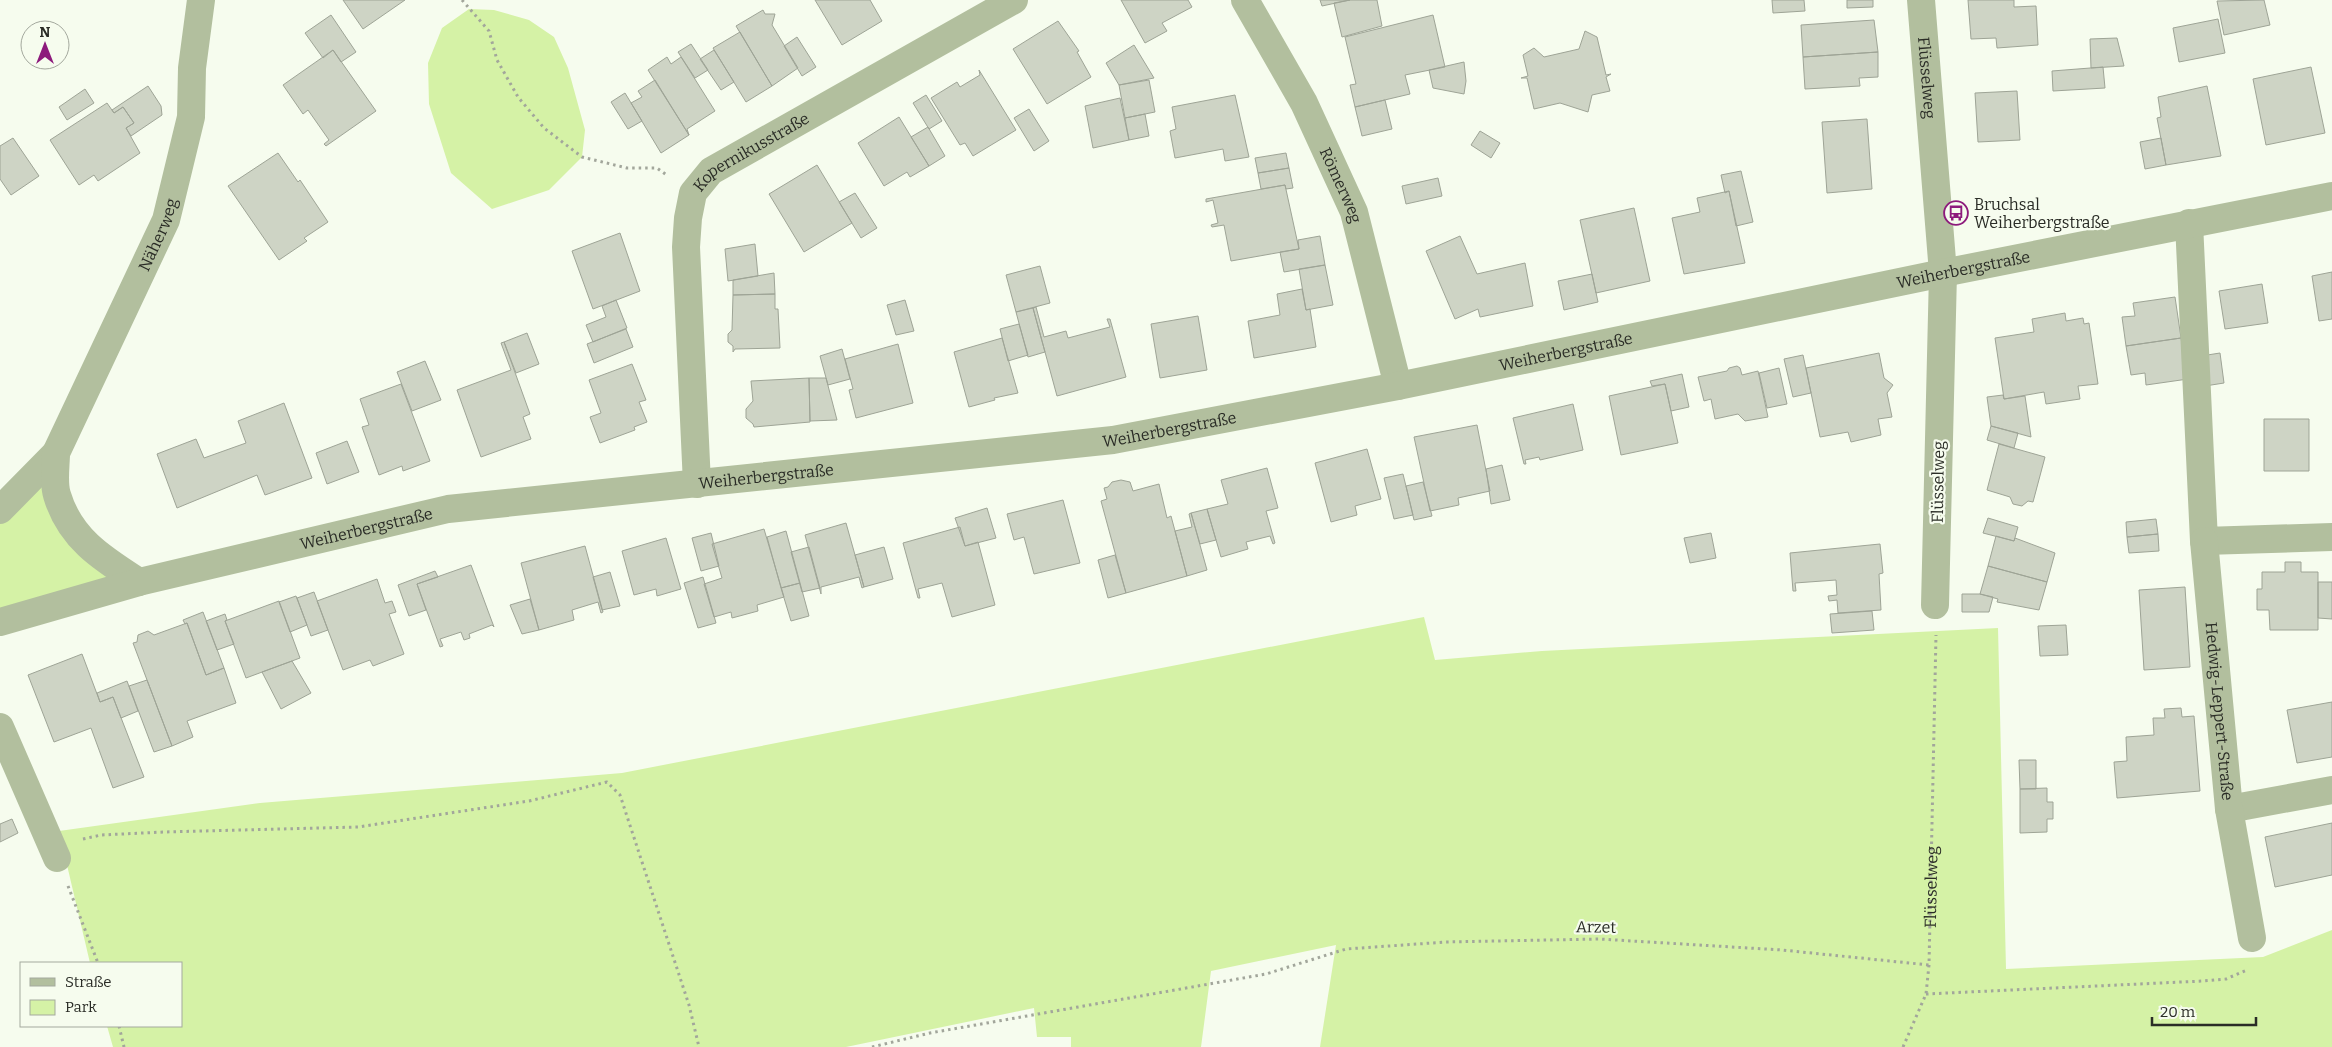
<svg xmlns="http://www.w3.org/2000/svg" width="2332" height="1047" viewBox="0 0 2332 1047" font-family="Bitter,serif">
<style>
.green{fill:#d5f2a6}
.building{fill:#ced4c5;stroke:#9ea496}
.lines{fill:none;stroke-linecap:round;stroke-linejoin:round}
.path{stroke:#a2a69b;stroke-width:3;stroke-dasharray:2.5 4;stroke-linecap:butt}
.street{stroke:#b2bf9e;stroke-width:28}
.labels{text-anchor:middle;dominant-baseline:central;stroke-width:4.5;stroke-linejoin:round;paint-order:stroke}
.street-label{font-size:16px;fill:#2a2c26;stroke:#f6fcee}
.poi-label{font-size:16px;fill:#2a2c26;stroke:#f6fcee;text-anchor:start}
</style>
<rect width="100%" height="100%" fill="#f6fcee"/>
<!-- green -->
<path class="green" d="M469,9l25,1 35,10 25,17 14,31 17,62 -3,27 -33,33 -57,19 -41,-36 -22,-69 -1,-41 14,-35z
M56,453v41l83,88 -139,40v-112z
M1424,617l11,43 107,-9 456,-23 8,341 257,-12 69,-27v117h-1012l16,-102 -125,26 -10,76h-130v-10h-34l-3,-29 -188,39h-733l-6,-21h74v-63h-91l-31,-132 201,-28 362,-30z"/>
<!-- building -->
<path class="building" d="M343,0h62l-42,29z
M815,0h55l12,21 -40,24z
M1121,0h67l4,7 -30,16 5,8 -22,12z
M1320,0h30l-28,6z
M1350,0h27l5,26 -40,11 -8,-34z
M1772,0h32l1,11 -32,2z
M1847,0h26v7l-26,1z
M1968,0h46v7l22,-1 2,39 -41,3 -1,-10 -25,1z
M2264,0l6,25 -46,10 -7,-34z
M763,10l2,4h10l-3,11 26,43 -26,18 -36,-60z
M331,15l25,37 -15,10 -8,-12 -10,8 -18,-25z
M1433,15l12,52 -40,8 5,19 -55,13 -5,-22 6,-1 -11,-47z
M2218,19l7,34 -46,9 -6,-34z
M1874,20l4,32 -75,5 -2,-32z
M1058,21l21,30 -2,1 14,25 -44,27 -34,-55z
M1585,31l12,6 9,38 5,-1 -5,3 4,14 -18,4 -4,17 -28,-9 -26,6 -7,-31h-6l7,-2 -5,-21 11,-7 10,9 35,-8z
M740,32l32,54 -26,16 -33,-54z
M797,37l19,30 -14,9 -18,-30z
M2117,38l7,28 -33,2 -1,-29z
M691,44l17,26 -13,8 -17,-26z
M1134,45l20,33 -35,7 -13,-22z
M333,50l43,61 -50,35 -2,-2 5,-4 -21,-30 -5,4 -20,-29z
M714,50l20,32 -13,8 -21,-31z
M1878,52v25l-19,1 1,8 -55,3 -2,-32z
M667,57l4,7 10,-7 34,54 -28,18 2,6 -41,-65z
M1464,62l2,19 -2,13 -31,-6 -4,-18z
M2103,67l2,21 -52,3 -1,-20z
M2311,67l14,66 -59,12 -13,-66z
M979,70l37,60 -43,26 -8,-13 -5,2 -29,-47 26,-16 3,5 20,-12z
M655,80l34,55 -28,18 -30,-50 11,-6 -4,-6z
M1149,80l6,32 -30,6 -6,-33z
M148,86l13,20 1,9 -31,21 -5,-8 8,-5 -11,-16 -9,6 -2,-3z
M2207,86l14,70 -55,9 -9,-47 4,-1 -3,-20z
M85,89l9,14 -27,17 -8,-13z
M2017,91l3,49 -42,2 -3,-49z
M625,93l17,28 -14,8 -17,-27z
M926,95l16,26 -13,8 -16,-26z
M1235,95l14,62 -24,4 -2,-12 -48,9 -5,-27 6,-2 -4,-22z
M1120,98l9,42 -36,8 -8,-42z
M1385,100l7,29 -30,7 -7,-29z
M107,103l7,10 9,-6 11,16 -8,5 14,25 -42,28 -4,-6 -15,10 -29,-45z
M1029,109l20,32 -15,10 -20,-33z
M1145,114l4,22 -20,4 -4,-22z
M899,117l30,49 -19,11 -3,-5 -23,14 -26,-43z
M1867,119l5,70 -45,4 -5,-71z
M928,127l17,29 -16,10 -18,-29z
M1480,131l20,12 -9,15 -20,-13z
M13,138l26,38 -28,19 -11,-16v-33z
M2161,138l5,27 -21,4 -5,-27z
M278,153l20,29 2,-2 28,42 -24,16 3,3 -28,19 -51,-74z
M1286,153l3,15 -31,5 -3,-15z
M817,165l35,58 -48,29 -35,-58z
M1289,168l4,20 -7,1 -1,-4 -24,4 -3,-16z
M1741,171l12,51 -17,4 -7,-35 -4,2 -4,-18z
M1438,178l4,18 -36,8 -4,-18z
M1285,185l14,64 -68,12 -7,-36 -12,2 -1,-2 7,-2 -5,-23 -7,2v-3z
M1729,191l16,72 -61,11 -12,-56 28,-6 -3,-14z
M855,193l22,35 -16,10 -22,-36z
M1634,208l16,73 -54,12 -16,-73z
M620,233l20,58 -47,18 -21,-58z
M1320,236l5,29 -41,7 -4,-20 19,-3 -1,-9z
M1460,236l17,38 48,-11 8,43 -53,11 -2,-8 -23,10 -29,-68z
M755,244l3,32 -30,5 -3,-32z
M1325,265l8,40 -27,5 -7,-41z
M1040,266l10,37 -34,9 -10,-37z
M2332,272v47l-13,2 -7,-45z
M774,273l1,21 -42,1v-15z
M1592,274l6,28 -34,8 -6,-29z
M2262,284l6,39 -43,6 -6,-38z
M1302,289l4,21 4,-1 6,38 -62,11 -6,-37 32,-6 -3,-21z
M775,294v15h3l2,39 -45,1 -2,3v-6l-5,-4v-8l4,-4 1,-35z
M2175,297l6,41 -55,8 -4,-29 13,-1 -2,-13z
M616,300l11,28 -34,14 -7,-17 20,-8 -4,-11z
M905,300l9,31 -18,4 -9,-30z
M1036,307l8,30 22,-6 2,7 42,-11 -3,-8h3l16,58 -69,19 -24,-88z
M1033,308l12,44 -17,5 -12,-45z
M2065,313l1,8 17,-3 1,6 5,-1 9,61 -20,2 2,13 -34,5 -2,-12 -40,7 -9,-61 39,-6 -2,-13z
M1198,316l9,54 -47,8 -9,-54z
M1019,324l9,31 -20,6 -8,-32z
M626,329l7,18 -39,16 -7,-19z
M527,333l12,31 -23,9 -12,-31z
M1002,338l16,55 -24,5 1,2 -26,7 -15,-55z
M2181,338l7,41 -42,6 -1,-12 -14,2 -5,-29z
M504,342l26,72 -7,3 8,22 -50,18 -24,-67 54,-20 -10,-27z
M898,344l15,59 -57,15 -7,-28 4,-1 -8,-30z
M842,349l8,30 -22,6 -8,-29z
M1879,353l5,25 9,7 -6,8 5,24 -14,2 3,16 -30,7 -3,-10 -28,5 -14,-69z
M2220,353l4,30 -19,3 -4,-30z
M1803,355l8,38 -18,4 -9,-38z
M425,361l16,39 -29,11 -15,-39z
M632,364l14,36 -7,2 8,20 -13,5 1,3 -35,13 -10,-26 11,-4 -12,-33z
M1737,366l3,2 2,7 16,-4 10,46 -23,4 -7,-7 -23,5 -4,-20 -7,2 -6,-24 29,-6 2,-3z
M1779,368l8,36 -20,4 -8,-35z
M1682,374l7,33 -18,4 -6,-27 -13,2 -2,-5z
M809,378l1,44 -56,5 -1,-3 -7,-6v-9l7,-8 -2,-20z
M809,378h17l11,42 -27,1z
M401,384l29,77 -27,10 -1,-5 -23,9 -17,-48 7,-2 -9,-26z
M1665,384l13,59 -57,12 -12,-59z
M2003,395l1,4 21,-3 6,41 -40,-11 -4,-29z
M284,403l28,75 -47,17 -8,-20 -80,33 -20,-54 39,-15 8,19 42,-15 -8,-22z
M1573,404l10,46 -43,10 -1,-3 -14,3 1,4h-2l-11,-46z
M2264,419h45v52h-45z
M1477,425l13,66 -32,7 1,7 -29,6 -16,-74z
M1991,426l27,7 -4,15 -27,-8z
M347,441l12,31 -32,12 -11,-31z
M1999,444l46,13 -12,45 -5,-1 -6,5 -9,-2 -3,-7 -23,-7z
M1367,449l14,50 -26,7 2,9 -26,7 -16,-59z
M1502,465l8,35 -19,4 -5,-35z
M1267,468l11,40 -12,3 9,32 -2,1 -3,-8 -24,6 2,7 -27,8 -14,-48 21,-5 -7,-24z
M1403,474l10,41 -19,4 -10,-41z
M1121,480l9,2 3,9 26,-7 8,34 4,-2 16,60 -61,17 -25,-92 6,-2 -3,-11 4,-1 4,-5z
M1423,482l9,34 -18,4 -8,-34z
M1063,500l17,63 -46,11 -10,-37 -10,3 -7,-26z
M987,508l9,30 -31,8 -10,-28z
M1207,509l9,31 -16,4 -9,-31z
M1191,513l16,57 -20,6 -12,-45 17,-4 -3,-13z
M1988,518l30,9 -4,14 -31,-8z
M2156,519l2,15 -31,3 -1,-15z
M846,523l18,64 -2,1 -3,-11 -38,10v7l-16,-59z
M960,527l5,19 13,-4 17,63 -43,12 -10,-34 -24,6 2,9h-2l-15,-55z
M764,529l20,68 -27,8 1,6 -26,7 -1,-6 -17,5 -10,-33 18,-6 -10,-34z
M786,531l14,52 -19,5 -14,-51z
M711,533l8,33 -18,5 -9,-33z
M1711,533l5,25 -26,5 -6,-25z
M2158,534l1,17 -30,2 -2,-16z
M1996,536l18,5 1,-3 40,15 -8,29 -59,-16z
M666,538l15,51 -24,7 -1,-7 -22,6 -12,-44z
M1880,544l3,29 -4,1 2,36 -43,3 -1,-13 -8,1 -1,-5 9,-1 -1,-15 -41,3 1,8h-3l-3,-38z
M585,546l18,66 -2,1 -3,-11 -26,8 2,10 -35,10 -18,-67z
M809,547l11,41 -18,4 -11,-40z
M884,547l9,32 -29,8 -9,-32z
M1115,555l11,38 -18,5 -10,-38z
M2285,562h16v10h17v58h-48l-1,-20h-12v-21h5v-17h23z
M471,565l23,62 -2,-2 -23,9 1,4 -6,2 -3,-8 -21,7 3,7 -3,1 -23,-63z
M1988,566l59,16 -8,28 -42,-8 1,-3 -18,-5z
M435,571l3,6 -21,7 9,26 -17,6 -11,-31z
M610,572l10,34 -18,4 -9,-33z
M703,577l13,46 -18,5 -14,-45z
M377,579l8,24 7,-2 4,11 -7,2 15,40 -31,12 -3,-6 -27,10 -26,-69z
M2318,582h14v37l-14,-1z
M800,583l9,33 -18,5 -10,-33z
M2185,587l5,80 -46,3 -5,-80z
M314,592l14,38 -17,6 -14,-38z
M1962,594h18l13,3 -4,15h-27z
M296,596l11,29 -17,7 -11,-30z
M530,599l9,31 -17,4 -12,-29z
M279,601l21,57 -54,20 -21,-57z
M1872,611l2,19 -42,3 -2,-19z
M203,612l21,56 -18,7 -19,-52 -2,1 -2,-4z
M225,614l2,6 -2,1 9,23 -17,6 -11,-29z
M187,623l19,52 18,-7 12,35 -49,18 6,16 -21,9 -39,-103 4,-1 1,-7 10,-4 6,4z
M2066,625l2,30 -28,1 -2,-30z
M82,654l18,48 13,-5 31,80 -31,11 -22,-60 -37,14 -26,-67z
M292,661l19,32 -30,16 -19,-37z
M147,680l25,66 -18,6 -25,-66z
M127,681l11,30 -17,7 -8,-21 -13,5 -3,-9z
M2332,702v55l-35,6 -10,-53z
M2181,708l1,9 12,-1 6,75 -83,7 -3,-36 13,-1 -1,-24 28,-2 -1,-17h12l-1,-9z
M2019,760h17v29h-16z
M2047,788v14h6v17h-6v13l-27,1v-44z
M12,819l6,14 -18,9v-18z
M2332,823v52l-57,12 -10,-50z"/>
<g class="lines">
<!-- path -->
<g class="path">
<path d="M462,0l27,31 8,29 21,37 26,31 38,29 45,11h30l11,8"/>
<path d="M83,839l18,-4 63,-3 194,-5 171,-26 78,-19 13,13 69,210 10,42"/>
<path d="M68,886l30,77"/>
<path d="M1926,994l277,-13 23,-2 21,-9"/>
<path d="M119,1026l5,21"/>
<path d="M872,1047l58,-14 336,-59 80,-25 100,-7 153,-3 183,11 147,15"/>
<path id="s1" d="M1903,1047l23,-53 3,-29 7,-330"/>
</g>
<!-- street -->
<g class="street">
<path id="s2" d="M1245,0l59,103 50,109 44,174"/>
<path id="s3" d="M1921,0l22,273 -8,332"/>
<path d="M2189,223l15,318 128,-4"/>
<path id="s4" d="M697,484l-11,-237 2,-29 5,-25 18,-22 303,-171"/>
<path d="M0,510l56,-57"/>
<path id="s5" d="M2204,541l25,268 103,-19"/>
<path id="s6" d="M139,582c-36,-23 -69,-43 -82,-87 -4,-12 -1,-30 -1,-42l110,-233 25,-103 1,-49 9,-68"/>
<path id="s7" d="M0,622l139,-40 309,-73 665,-69 285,-54 545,-113 389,-77"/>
<path d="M0,727l57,131"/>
<path d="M2229,809l23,129"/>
</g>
</g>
<!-- icons -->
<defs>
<g id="bus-ring" transform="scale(1.25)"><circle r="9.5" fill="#f6fcee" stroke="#8d1a7c" stroke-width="1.5"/><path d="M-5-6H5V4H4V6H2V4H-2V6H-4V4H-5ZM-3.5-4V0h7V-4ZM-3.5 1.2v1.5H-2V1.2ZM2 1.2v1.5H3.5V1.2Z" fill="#8d1a7c"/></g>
</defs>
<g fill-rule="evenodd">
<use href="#bus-ring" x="1956" y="213"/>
</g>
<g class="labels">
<!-- street labels -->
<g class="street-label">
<text stroke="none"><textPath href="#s3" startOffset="78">Flüsselweg</textPath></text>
<text stroke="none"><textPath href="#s4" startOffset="364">Kopernikusstraße</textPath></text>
<text stroke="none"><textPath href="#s2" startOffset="209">Römerweg</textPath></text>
<text stroke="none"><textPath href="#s6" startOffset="406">Näherweg</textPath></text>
<text stroke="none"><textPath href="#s7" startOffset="1998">Weiherbergstraße</textPath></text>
<text stroke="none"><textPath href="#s7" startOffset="1592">Weiherbergstraße</textPath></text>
<text stroke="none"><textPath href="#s7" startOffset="1188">Weiherbergstraße</textPath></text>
<text stroke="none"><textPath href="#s7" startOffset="782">Weiherbergstraße</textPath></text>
<text transform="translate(1938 482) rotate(-89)">Flüsselweg</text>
<text stroke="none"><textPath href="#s7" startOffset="378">Weiherbergstraße</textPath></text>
<text stroke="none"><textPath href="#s5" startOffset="171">Hedwig-Leppert-Straße</textPath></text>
<text stroke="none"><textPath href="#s1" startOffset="165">Flüsselweg</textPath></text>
<text transform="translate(1596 927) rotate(1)">Arzet</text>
</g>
<!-- poi labels -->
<g class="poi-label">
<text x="1974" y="204">Bruchsal<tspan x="1974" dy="18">Weiherbergstraße</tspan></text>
</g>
</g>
<!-- legend -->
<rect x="20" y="962" width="162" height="65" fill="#f6fcee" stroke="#a4a99e"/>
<rect x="30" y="978" width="25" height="8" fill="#b2bf9e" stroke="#a4a99e"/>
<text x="65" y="987" font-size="15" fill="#2a2c26">Straße</text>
<rect x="30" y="1000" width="25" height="15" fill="#d5f2a6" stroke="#a4a99e"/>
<text x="65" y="1012" font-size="15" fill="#2a2c26">Park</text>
<!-- north arrow -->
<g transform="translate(45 45)"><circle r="24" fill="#f6fcee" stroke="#a4a99e"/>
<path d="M0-4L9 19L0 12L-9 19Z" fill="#8d1a7c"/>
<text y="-8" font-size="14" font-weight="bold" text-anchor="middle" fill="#2a2c26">N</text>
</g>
<!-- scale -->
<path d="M2152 1017v8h104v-8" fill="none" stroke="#2a2c26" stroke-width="2.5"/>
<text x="2160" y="1017" font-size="15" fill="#2a2c26" stroke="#f6fcee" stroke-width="4" paint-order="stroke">20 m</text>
</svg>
